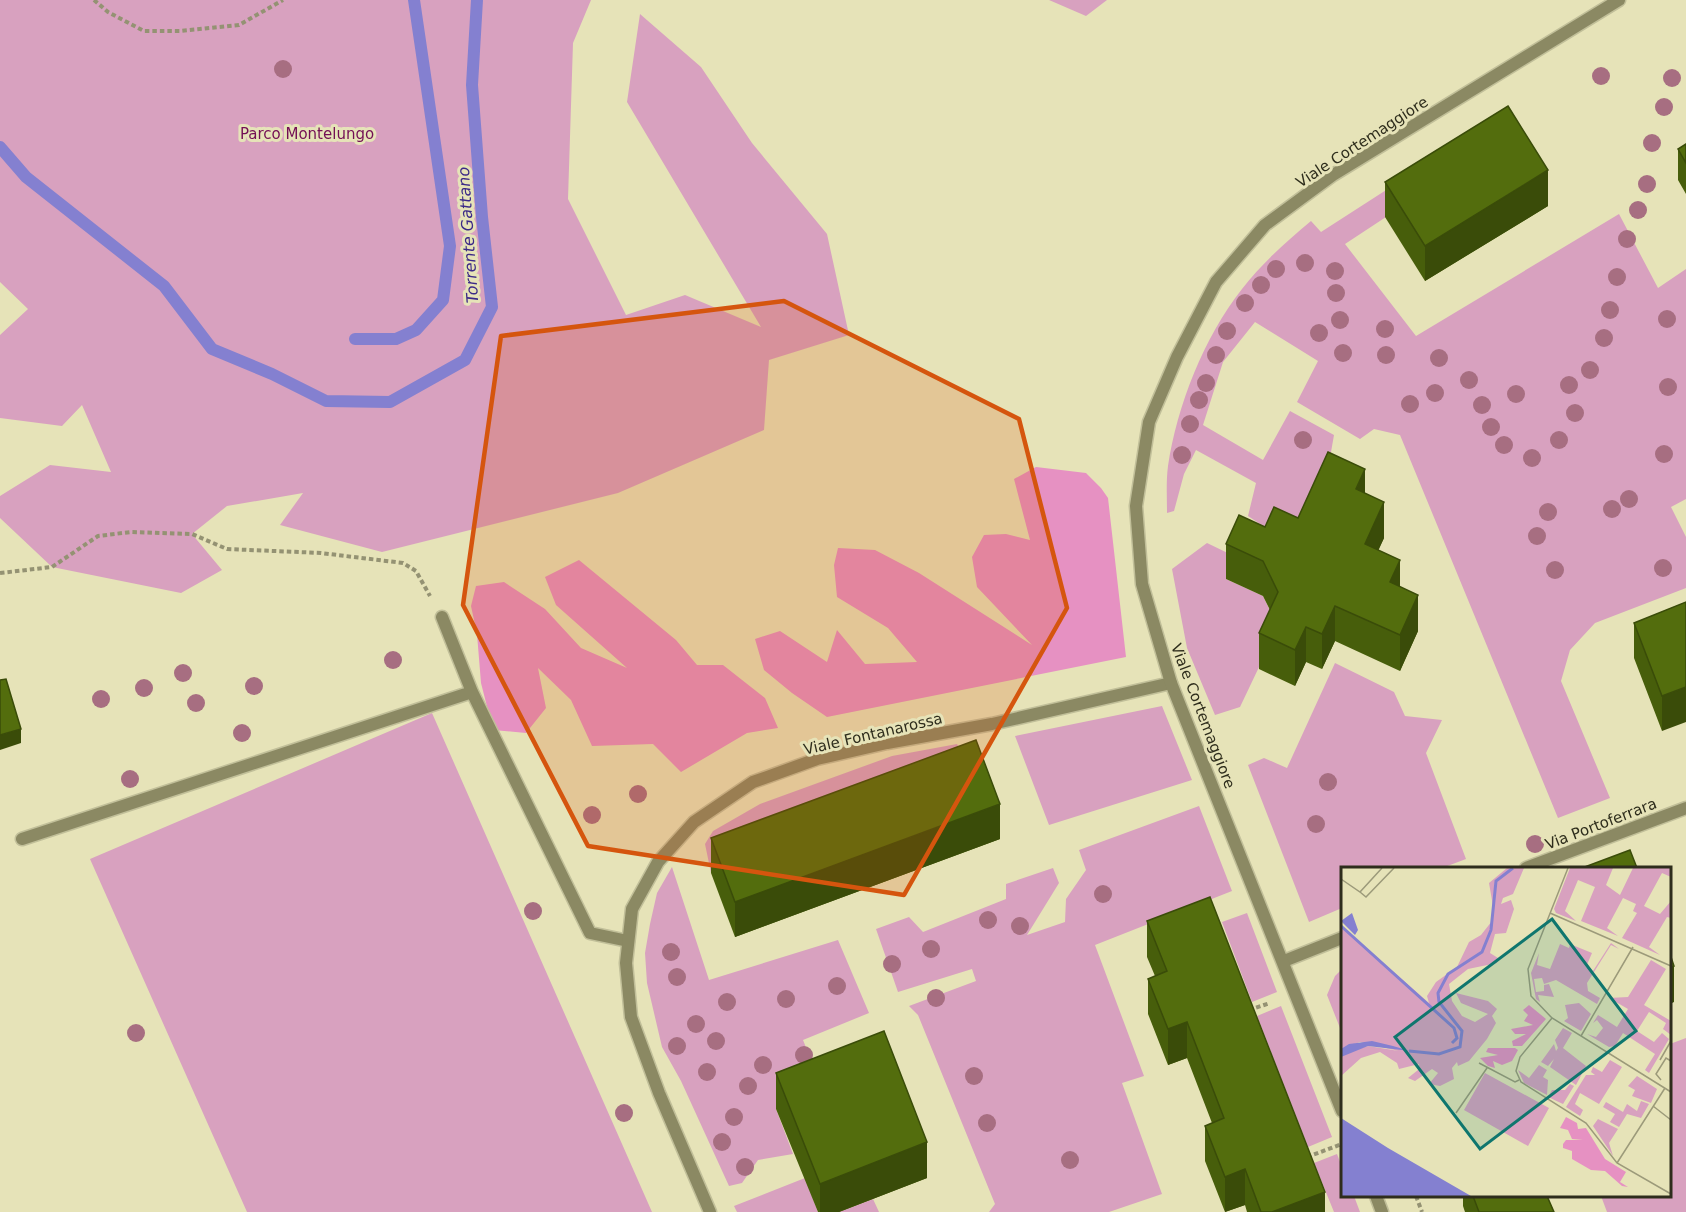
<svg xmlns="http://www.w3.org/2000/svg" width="1686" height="1212" viewBox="0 0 1686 1212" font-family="'DejaVu Sans',sans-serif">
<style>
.green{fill:#d8a1bf}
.forest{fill:#e691c2}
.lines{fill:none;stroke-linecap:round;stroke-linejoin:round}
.stream{stroke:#8480d0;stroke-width:12}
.service-casing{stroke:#c1bf99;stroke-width:15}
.minor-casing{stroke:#c1bf99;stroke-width:15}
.tertiary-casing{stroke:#c1bf99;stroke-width:15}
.path{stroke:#949273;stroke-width:4;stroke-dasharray:4.5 3;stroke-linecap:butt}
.service{stroke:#8b8963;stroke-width:12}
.minor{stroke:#8b8963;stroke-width:12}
.tertiary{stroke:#8b8963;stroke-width:12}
.tree{fill:#a76e81}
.wall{fill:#475e0b}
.shaded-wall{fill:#3a4c09}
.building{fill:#536d0d;stroke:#3a4c09;stroke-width:1.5}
.marked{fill:#d5550e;fill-opacity:0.2;stroke:#d5550e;stroke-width:4.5;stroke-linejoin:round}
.labels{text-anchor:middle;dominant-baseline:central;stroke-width:6;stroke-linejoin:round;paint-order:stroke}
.park-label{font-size:15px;fill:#730e54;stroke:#e6e3b8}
.street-label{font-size:15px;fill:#2e2d1c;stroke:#e6e3b8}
.water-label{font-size:16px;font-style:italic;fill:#3b2987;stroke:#e6e3b8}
.inset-river{fill:none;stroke:#8480d0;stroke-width:3}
.inset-road{fill:none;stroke:#9c9a7a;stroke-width:1.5}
.view{fill:#0f766e;fill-opacity:0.15;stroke:#0f766e;stroke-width:3}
.inset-edge{fill:none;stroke:#2e2d1c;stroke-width:3}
</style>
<rect width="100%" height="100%" fill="#e6e3b8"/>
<!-- green -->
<path class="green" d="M0,0h591l-18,43 -5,156 58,116 59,-20 76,32 -134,-225 13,-88 61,53 51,76 75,91 22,101 -80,25 -5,70 -146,63 -236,59 -102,-27 23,-32 -76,13 -35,28 30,36 -41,23 -129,-26 -52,-49v-22l50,-31 61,7 -29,-67 -20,21 -62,-8v-83l28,-26 -28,-27v-127l24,19 -24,-33z
M1049,0h58l-21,16z
M1425,165l-39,52 -41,27 71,92 203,-122 39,74 28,-19v230l-15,8 15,30v51l-91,35 -25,27 -9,31 49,117 -52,20 -158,-383 -26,-6 -14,10 -63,-37 21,-41 -63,-39 -32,40 -20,63 60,35 27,-49 44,24 -9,51 -27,59 -20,-9 -30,-20 8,-33 -60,-33 -12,24 -10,37 -7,2c0,-15 -1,-32 1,-47 9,-60 36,-129 74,-177 20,-26 44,-47 69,-68l10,11z
M1207,543l29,14 -10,22 37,17 15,31 -38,80 -25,8 -28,-67 -15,-79z
M1335,663l59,29 11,24 37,4 -16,33 40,106 -24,9h-100v40l-33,14 -61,-157 16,-7 23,10z
M1162,706l30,74 -143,45 -34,-89z
M432,713l220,499h-405l-157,-353z
M957,744l19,31 -265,98 -6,-29 8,-13 47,-27 132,-48z
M1199,806l33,85 -137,54 49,131 -22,7 40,111 -53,18h-120l6,-8 -77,-189 -9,-9 67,-25 -4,-12 -74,23 -22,-63 33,-12 14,15 83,-33v-15l47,-16 6,15 -32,52 38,-13 1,-23 20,-29 -7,-20z
M672,867l37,113 129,-40 31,73 -66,27 20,50 -47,19 17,45 -35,6 -16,23 -13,3 -48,-105 -19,-34 -15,-64 -2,-30 5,-29 7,-31z
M1247,913l30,79 -25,10 -30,-80z
M1342,969v64l-15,-38 8,-19z
M1281,1006l51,131 -24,10 -51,-131z
M1686,1038v174h-79l-6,-16h69v-152z
M1337,1154l5,13v29h12l6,16h-26l-20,-49z
M805,1178l13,34h-81l-3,-6z
M873,1199l6,13h-40z"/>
<!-- forest -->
<path class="forest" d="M1036,467l50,6 15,15 7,10 18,159 -299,60 -35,-24 -28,-23 -9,-31 25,-8 47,31 10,-32 28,34 52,-2 -29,-34 -51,-31 -3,-32 4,-17 37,2 44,23 113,72 -55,-58 -5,-30 12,-22 22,-1 24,6 -16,-61z
M579,560l97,80 21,25h26l42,33 13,30 -31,5 -66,39 -28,-28 -61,2 -21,-46 -33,-32 8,40 -20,25 -33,-3 -12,-47 -4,-49 -6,-28 5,-20 28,-4 41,27 36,39 46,20 -71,-63 -11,-28z"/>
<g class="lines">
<!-- stream -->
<path class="stream" d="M0,147l26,30 138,109 48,63 60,25 54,27 64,1 75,-42 27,-53 -10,-90 -10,-132 5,-85
M355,339h41l20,-9 27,-30 7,-54 -36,-246"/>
<!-- service casing -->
<g class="service-casing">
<path id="service" d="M442,617l30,75 118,241 38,8
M22,839l450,-147"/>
</g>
<!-- minor casing -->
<g class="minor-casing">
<path id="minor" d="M1526,868l160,-60
M1284,961l58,-23
M710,1212l-51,-119 -28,-76 -5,-54 6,-54 26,-47 36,-40 59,-40 64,-23 70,-16 105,-19 179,-41"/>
</g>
<!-- tertiary casing -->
<g class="tertiary-casing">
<path id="tertiary" d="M1342,1111l-171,-428 -29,-99 -6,-78 13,-84 28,-65 39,-75 49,-57 68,-50 286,-175
M1376,1196l6,16"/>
</g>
<!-- path -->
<path class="path" d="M94,0l14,12 36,19h36l59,-6 44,-25
M0,573l52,-6 46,-31 33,-4 61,2 35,15 94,4 82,10 13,8 14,25
M1249,1010l21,-7
M1307,1157l35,-13
M1416,1196l6,16"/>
<!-- service -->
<use href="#service" class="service"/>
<!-- minor -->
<use href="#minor" class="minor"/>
<!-- tertiary -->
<use href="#tertiary" class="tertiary"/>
</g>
<!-- trees -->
<g class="tree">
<circle cx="283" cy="69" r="9"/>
<circle cx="1601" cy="76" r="9"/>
<circle cx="1672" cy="78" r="9"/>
<circle cx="1664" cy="107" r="9"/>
<circle cx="1652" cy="143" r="9"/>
<circle cx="1647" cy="184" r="9"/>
<circle cx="1638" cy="210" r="9"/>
<circle cx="1627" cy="239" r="9"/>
<circle cx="1305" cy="263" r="9"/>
<circle cx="1276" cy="269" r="9"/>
<circle cx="1335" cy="271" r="9"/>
<circle cx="1617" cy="277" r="9"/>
<circle cx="1261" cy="285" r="9"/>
<circle cx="1336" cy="293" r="9"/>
<circle cx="1245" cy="303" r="9"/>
<circle cx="1610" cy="310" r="9"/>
<circle cx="1667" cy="319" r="9"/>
<circle cx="1340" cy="320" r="9"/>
<circle cx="1385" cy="329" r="9"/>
<circle cx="1227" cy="331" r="9"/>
<circle cx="1319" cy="333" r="9"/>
<circle cx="1604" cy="338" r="9"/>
<circle cx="1343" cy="353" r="9"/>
<circle cx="1216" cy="355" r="9"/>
<circle cx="1386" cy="355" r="9"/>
<circle cx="1439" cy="358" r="9"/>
<circle cx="1590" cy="370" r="9"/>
<circle cx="1469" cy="380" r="9"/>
<circle cx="1206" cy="383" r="9"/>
<circle cx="1569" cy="385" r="9"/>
<circle cx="1668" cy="387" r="9"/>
<circle cx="1435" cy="393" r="9"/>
<circle cx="1516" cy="394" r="9"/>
<circle cx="1199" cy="400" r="9"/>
<circle cx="1410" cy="404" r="9"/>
<circle cx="1482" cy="405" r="9"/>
<circle cx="1575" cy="413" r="9"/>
<circle cx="1190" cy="424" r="9"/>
<circle cx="1491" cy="427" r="9"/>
<circle cx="1303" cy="440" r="9"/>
<circle cx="1559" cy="440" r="9"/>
<circle cx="1504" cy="445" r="9"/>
<circle cx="1664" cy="454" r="9"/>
<circle cx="1182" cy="455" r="9"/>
<circle cx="1532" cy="458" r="9"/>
<circle cx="1629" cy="499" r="9"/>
<circle cx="1612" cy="509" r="9"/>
<circle cx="1548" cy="512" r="9"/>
<circle cx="1537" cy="536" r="9"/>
<circle cx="1663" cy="568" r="9"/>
<circle cx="1555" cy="570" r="9"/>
<circle cx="393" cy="660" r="9"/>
<circle cx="183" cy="673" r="9"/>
<circle cx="254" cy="686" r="9"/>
<circle cx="144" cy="688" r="9"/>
<circle cx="101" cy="699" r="9"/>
<circle cx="196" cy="703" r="9"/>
<circle cx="242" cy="733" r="9"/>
<circle cx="130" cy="779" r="9"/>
<circle cx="1328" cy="782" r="9"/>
<circle cx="638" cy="794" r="9"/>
<circle cx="592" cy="815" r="9"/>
<circle cx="1316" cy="824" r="9"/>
<circle cx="1535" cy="844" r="9"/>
<circle cx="1103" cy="894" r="9"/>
<circle cx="533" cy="911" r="9"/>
<circle cx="988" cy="920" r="9"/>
<circle cx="1020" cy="926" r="9"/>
<circle cx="931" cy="949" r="9"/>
<circle cx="671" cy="952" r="9"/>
<circle cx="892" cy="964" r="9"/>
<circle cx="677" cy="977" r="9"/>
<circle cx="837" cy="986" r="9"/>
<circle cx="936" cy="998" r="9"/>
<circle cx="786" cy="999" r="9"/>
<circle cx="727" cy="1002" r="9"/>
<circle cx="696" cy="1024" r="9"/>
<circle cx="136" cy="1033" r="9"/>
<circle cx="716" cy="1041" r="9"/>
<circle cx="677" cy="1046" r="9"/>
<circle cx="804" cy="1055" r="9"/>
<circle cx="763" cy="1065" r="9"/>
<circle cx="707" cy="1072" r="9"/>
<circle cx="974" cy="1076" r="9"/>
<circle cx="748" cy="1086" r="9"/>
<circle cx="624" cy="1113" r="9"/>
<circle cx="734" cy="1117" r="9"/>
<circle cx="987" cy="1123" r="9"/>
<circle cx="722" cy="1142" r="9"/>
<circle cx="1070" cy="1160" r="9"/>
<circle cx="745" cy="1167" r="9"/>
</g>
<!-- wall -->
<path class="wall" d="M1686,144v50l-8,-14v-31z
M1385,182l163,24 -123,75 -40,-64z
M1365,494l19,44 -6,12 22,37 18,44 -18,40 -65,-30 -13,28 -16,-7 -11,24 -36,-17v-36l11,-23 -7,-14 -37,-17v-35l39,-17 33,-9z
M1686,602l-24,129 -28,-73v-35z
M711,838l289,1 -265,98 -24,-64z
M1147,921l178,291h-78l-2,-7 -20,7 -20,-51v-35l7,-3 -25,-65 -19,7 -20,-51v-35l7,-3 -8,-19z
M776,1073l151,105 -88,34h-21l-42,-103z
M1463,1196h84l7,16h-89l-2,-6z"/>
<!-- shaded-wall -->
<path class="shaded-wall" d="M1548,170v36l-123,75v-35z
M1365,469v36l-9,-16z
M1384,502v36l-19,42v-36z
M1400,560v36l-10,-14z
M1418,595v36l-18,40v-36z
M1335,606v35l-13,28v-35z
M1306,627v35l-11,24v-36z
M1686,687v35l-24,9v-35z
M21,729v14l-21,7v-15z
M1000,804v35l-265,98v-35z
M1674,966v36l-4,2v-36z
M1187,1022v36l-19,7v-36z
M927,1142v36l-88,34h-19v-28z
M1245,1169v36l-20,7v-35z
M1325,1192v20h-53z"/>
<!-- building -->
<path class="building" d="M1508,106l40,64 -123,76 -40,-64z
M1686,144v19l-8,-14z
M1328,452l37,17 -9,20 28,13 -19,42 35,16 -10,22 28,13 -18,40 -65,-29 -13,28 -16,-7 -11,23 -36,-17 19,-41 -15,-31 -37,-17 13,-29 26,12 9,-20 24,11z
M1686,602v85l-24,9 -28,-73z
M6,679l15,50 -21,6v-55z
M976,740l24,64 -265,98 -24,-64z
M1630,850l7,18h-55z
M1210,897l115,295 -53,20h-11l-16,-43 -20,8 -20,-51 19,-8 -37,-96 -19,7 -20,-50 19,-8 -20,-50z
M1670,954l4,12 -4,2z
M884,1031l43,111 -107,42 -44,-111z
M1473,1196h74l7,16h-75z"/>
<!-- marked area -->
<path class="marked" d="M784,301l235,118 48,189 -163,287 -316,-49 -125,-241 38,-269z"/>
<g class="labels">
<!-- park labels -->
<g class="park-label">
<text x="307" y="134">Parco Montelungo</text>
</g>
<!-- street labels -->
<g class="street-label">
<text transform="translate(1362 142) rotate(-33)">Viale Cortemaggiore</text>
<text transform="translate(1203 716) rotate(69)">Viale Cortemaggiore</text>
<text transform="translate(873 734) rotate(-13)">Viale Fontanarossa</text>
<text transform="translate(1601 824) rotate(-21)">Via Portoferrara</text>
</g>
<!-- water labels -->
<g class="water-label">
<text transform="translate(468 235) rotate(-94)">Torrente Gattano</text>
</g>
</g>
<!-- overview -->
<g transform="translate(1341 867)">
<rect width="330" height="330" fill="#e6e3b8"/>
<path d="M166,1h17l-11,26 -10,4 -2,6 10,-4 3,9 -8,24 -11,1 -5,19 8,5 -1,5 -29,6 -19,15 3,17 10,15 13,6 13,-8 -27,-11 -5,-10 32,8 9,8 -5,7 4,7 -9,16 -18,22 -11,5 -1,-4 -5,6 2,11 -14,7 -11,-2 9,-11 -6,-4 -17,12 -7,-3 10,-8 1,-6 -20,5 -2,-6 -17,-11 -19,6 -20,18v-19l5,-5 22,-6 31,5 -39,-9 -19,7v-123l88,77 -2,-7 9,-14 21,-15 12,-25 12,-7 11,-14 2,-9 -5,-29zM229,1h43l-7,17 14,10 13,-27h38v9l-9,-4 -18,33 16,8 11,-13v17l-4,-1 -18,30 11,8 -38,-17 15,-25 -4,-2 3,-7 -13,-6 -16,30 11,8 -37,-15 14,-34 -17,-7 -13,31 11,10 -20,-8 -2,-4zM270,76l8,6 -8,-4 -24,38 1,8 12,7 -3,6 -41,-24 -12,4 -2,-6 -8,1 2,13 8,-1v-6l5,-1 5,13 -16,-2 2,7 -4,-3 -5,-26 8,-20 -2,12 13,4 10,-25 9,4 1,-4 22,9 -6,14 7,4zM310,93l15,9 -22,36 27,16v14l-8,-6 3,-6 -17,-11 -12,19 17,11 8,-9 7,6 -20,34 -4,-3 10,-16 -32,-21 -8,13 -6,1 -22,-13 9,3 7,-9 -6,-8 -4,3 5,-8 19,12 11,-18 -19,-11 19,-1zM238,136l12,11 -10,17 -17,-10 4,-3 -3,-13zM222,161l9,5 -9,15 23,18 -10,19 -26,-18 4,-8 -6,7 -7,-4 13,-18 2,7 2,-3 -3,-8zM269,193l12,7 -23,37 -19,-11 -5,11 8,6 -3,6 -14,-9 20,-32h9l-4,-3 2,-5 9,5zM198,198l8,5 -4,7 5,3 -1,15 -23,-12 -6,-13 11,8zM144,206l64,35 -21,38 -64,-36zM296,209l20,13 -6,14 -19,-7 3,-6 -7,-4zM229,217l4,2 -11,18 -15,-7 4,-7h13zM300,234l8,3 -8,14 -14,-4 -8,13 -9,-5 5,-8 -12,-7 3,-5 17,10 4,-8 10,7zM257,252l20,10 -9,14 4,13 -20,-30z" fill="#d8a1bf"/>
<path d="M188,138l17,14 -24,27h-9l-1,-5 14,-7h-11l-4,-5 22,-4 -9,-4 4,-6 -5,-5zM147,181h27l3,2 -6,11 -10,4 -9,-4 2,7 -7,-2 -8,-8 18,-3 -12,-3zM225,250l11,6 1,6 8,-1 19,31 21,13 -6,10 8,5 -6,-1 -17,-15 -14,-1 -19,-11v-8l-9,-3v-4l3,-4h17l-11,-1 -4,-9 -8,-2z" fill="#e691c2"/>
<path d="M11,46l6,17 -3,5 -14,-14zM31,174l21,5 17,5 -42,-5 -27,11v-8l8,-5zM0,251l47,30 83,48h-130z" fill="#8480d0"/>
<path class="inset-river" d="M0,59l113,102 3,10 -5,5M68,184l30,3 21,-7 2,-16 -23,-29 -1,-9 10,-19 34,-22 9,-22 5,-49 17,-13"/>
<path class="inset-road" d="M227,1l-40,101 3,27 21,22 119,74M0,12l19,13 22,-24M19,25l6,5 28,-29M209,46l121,53M211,151l-32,39 -4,14 5,11 65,41 31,40 54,31M240,169l52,-89M319,193l11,-19M138,196l36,19 4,-2M320,213l-5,-6 10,-16 5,3M312,239l18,14M115,246l31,-45M276,296l48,-75"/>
<path class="view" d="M211,52l84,112 -156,118 -85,-112z"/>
<rect width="330" height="330" class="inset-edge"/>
</g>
</svg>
